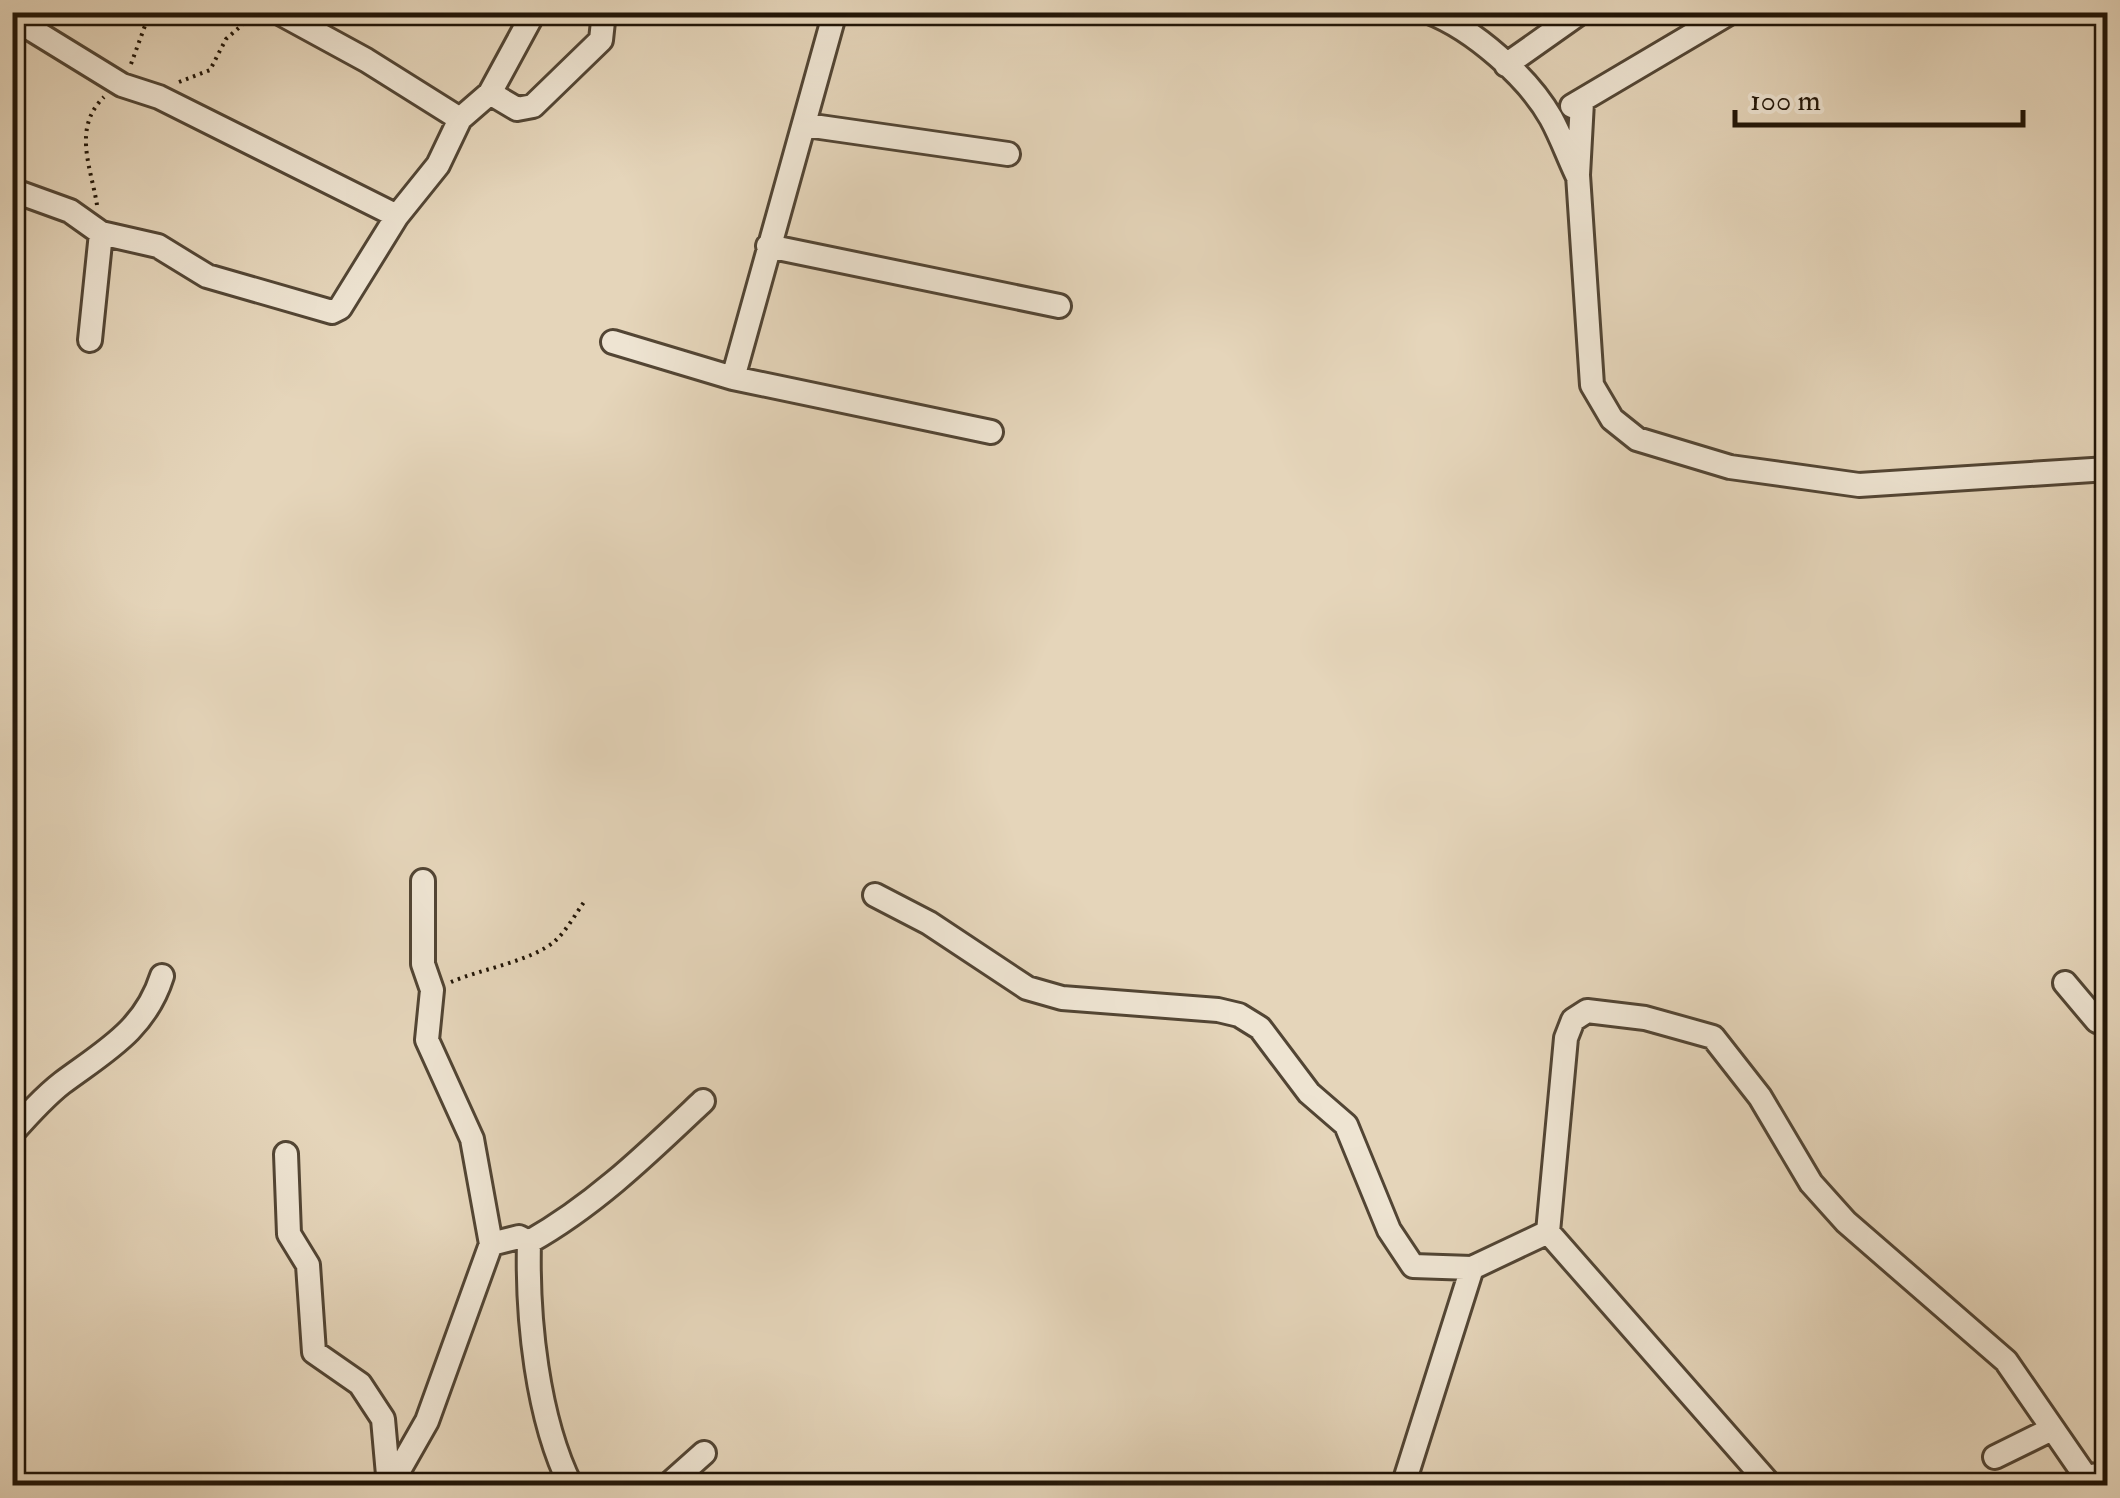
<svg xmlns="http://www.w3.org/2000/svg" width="2120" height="1498" viewBox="0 0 2120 1498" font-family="'IM FELL Double Pica',serif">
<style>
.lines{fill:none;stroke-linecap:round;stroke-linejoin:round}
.minor-casing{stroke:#524534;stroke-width:28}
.path{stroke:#211507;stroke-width:4;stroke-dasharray:2.5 5;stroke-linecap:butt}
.minor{stroke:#eee4d2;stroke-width:22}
</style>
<rect width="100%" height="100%" fill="#e5d5ba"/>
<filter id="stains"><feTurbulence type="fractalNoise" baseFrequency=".002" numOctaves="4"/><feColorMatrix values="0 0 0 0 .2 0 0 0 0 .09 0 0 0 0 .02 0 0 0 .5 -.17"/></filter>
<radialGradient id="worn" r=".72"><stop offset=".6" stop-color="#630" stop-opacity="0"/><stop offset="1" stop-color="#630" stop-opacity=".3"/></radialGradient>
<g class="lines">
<!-- minor casing -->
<g class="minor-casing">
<path id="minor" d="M278,12l88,48 94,59
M1429,12c44,17 99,65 122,106 10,18 17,38 26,57
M12,26h14l96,59 37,12 238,119
M1506,65l75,-53
M490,93l27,16 16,-3 68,-66 3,-28
M1582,102l-4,73 14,210 20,34 25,20 93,28 129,18 249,-16
M1572,106l159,-94
M806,125l202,29
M12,190l58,21 31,22 57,13 49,30 125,36 8,-4 57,-92 41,-51 22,-46 30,-26 44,-81
M768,246l291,60
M90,340l11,-107
M613,342l120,36 102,-366
M733,378l258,54
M875,895l54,28 98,65 35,10 156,12 21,5 21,13 49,65 37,32 43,105 24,36 59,2 76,-36
M2065,983l32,38 11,4
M12,1133c16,-18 32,-36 50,-50 43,-32 83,-53 100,-107
M286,1154l3,80 19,31 6,87 46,32 23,35 6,67
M529,1242c-2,76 8,176 42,244
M491,1244l28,-7 10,5c66,-37 119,-89 174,-141
M1995,1457l57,-28
M390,1486l37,-65 64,-177 -19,-105 -45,-99 5,-50 -9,-26v-83
M667,1486l37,-33
M1403,1486l69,-218
M1771,1486l-223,-254 18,-194 7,-18 14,-9 58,7 68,19 47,60 51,86 35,39 160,139 80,116 22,-4"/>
</g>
<!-- path -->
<path class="path" d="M131,64l19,-52
M179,82l31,-12 16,-31 31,-27
M97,205c-6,-38 -25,-77 7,-108
M451,982c30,-13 81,-21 104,-41 11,-10 20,-26 29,-39"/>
<!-- minor -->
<use href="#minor" class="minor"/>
</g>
<!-- margin -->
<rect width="2120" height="1498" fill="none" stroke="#e5d5ba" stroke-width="50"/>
<rect x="15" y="15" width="2090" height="1468" fill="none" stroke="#211507" stroke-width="5"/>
<rect x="25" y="25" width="2070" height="1448" fill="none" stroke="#211507" stroke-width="2.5"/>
<!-- scale -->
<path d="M1735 110v15h288v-15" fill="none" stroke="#211507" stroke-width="5"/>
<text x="1750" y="110" font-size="30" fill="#211507" stroke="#eee4d2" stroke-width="8" paint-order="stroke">100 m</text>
<rect width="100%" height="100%" filter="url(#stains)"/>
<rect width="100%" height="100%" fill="url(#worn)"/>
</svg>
